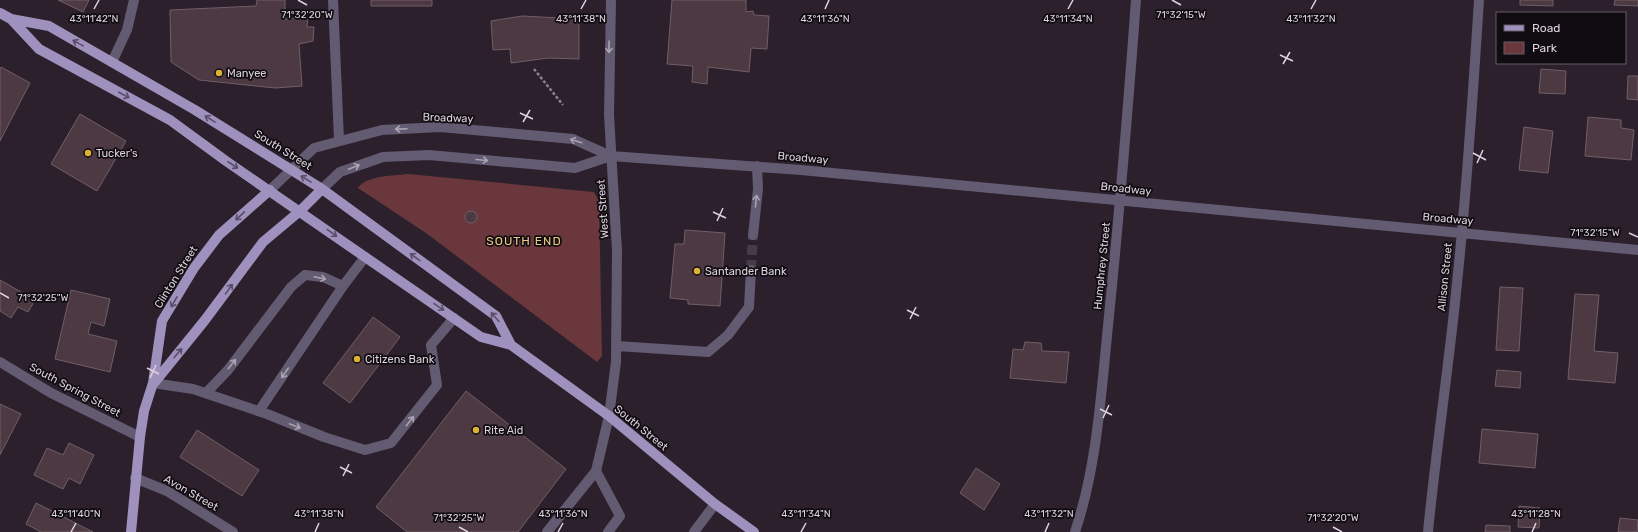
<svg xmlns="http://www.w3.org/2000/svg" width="1638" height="532" viewBox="0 0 1638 532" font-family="Rubik,sans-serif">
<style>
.green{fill:#6a383c}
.building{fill:#4c3942;stroke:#725e67}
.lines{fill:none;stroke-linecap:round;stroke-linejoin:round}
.minor-tunnel{stroke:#463b47;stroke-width:10;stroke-dasharray:10 5;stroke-linecap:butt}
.path{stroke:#8b818c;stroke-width:2.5;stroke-dasharray:3 2;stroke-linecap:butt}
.minor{stroke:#625b71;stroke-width:10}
.major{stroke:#9f91be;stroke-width:10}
.oneway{stroke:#584e68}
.oneway2{stroke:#aba3b1}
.ticks{fill:none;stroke:#dcd3dc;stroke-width:1.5}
.poi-dot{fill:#dbb333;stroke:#110c12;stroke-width:1.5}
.labels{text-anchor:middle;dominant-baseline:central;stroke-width:3.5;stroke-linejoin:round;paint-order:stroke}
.poi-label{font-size:11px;fill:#dcd3dc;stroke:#110c12;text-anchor:start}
.street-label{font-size:11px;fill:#dcd3dc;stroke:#110c12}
.neighbourhood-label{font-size:12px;letter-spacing:1px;fill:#e8cd81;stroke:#110c12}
.ticks-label{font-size:10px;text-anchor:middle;fill:#dcd3dc;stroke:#110c12;stroke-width:3.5;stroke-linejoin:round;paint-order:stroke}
</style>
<rect width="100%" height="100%" fill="#2c202d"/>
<!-- green -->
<path class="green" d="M408,174l186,18 5,9 3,155 -5,6 -171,-129 -68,-45c9,-13 35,-12 50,-14z"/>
<!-- building -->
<path class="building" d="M58,0h31l-6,12z
M257,0h28v19l23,-2 -1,10h7l-1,14 -14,3 3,42 -27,2 -76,-8 -28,-18 -1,-52 86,-4z
M371,0h61v6h-61z
M672,0h74v12l7,-1 1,4 15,1 -2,33 -16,-1 -2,24 -41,-5 -1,17 -15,-2 1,-16 -26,-2z
M1520,0h33v6l-33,-1z
M1615,0h23v6l-24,-1z
M522,16l57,3v40l-31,-1 -37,5 -1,-14 -17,1 -2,-29z
M1,67l29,16 -30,58v-72z
M1541,69l25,2 -1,23 -26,-1z
M1628,76h10v24l-11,-1z
M80,114l46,27 -29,50 -46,-27z
M1588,117l33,3v8l13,2 -3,30 -46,-4z
M1524,127l29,4 -5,42 -29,-3z
M465 217a6 6 0 1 1 12 0a6 6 0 1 1-12 0Z
M685,230l40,3 -5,73 -32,-2v-4l-18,-2 5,-54h9z
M0,280l35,20 -7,12 -10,-5 -7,11 -11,-7z
M1500,287l23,1 -4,63 -23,-1z
M71,290l39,9 -6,27 -13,-4 -3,12 29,7 -7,31 -55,-13z
M1575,294l24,1 -5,56 24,2 -3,30 -47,-4z
M373,317l27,20 -50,66 -27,-20z
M1025,342l16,1 1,8 27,1 -3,31 -56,-5 3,-29 10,1z
M1497,370l24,2 -1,16 -25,-2z
M466,391l100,78 -48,63h-111l-31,-25z
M0,404l21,10 -21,41z
M1482,429l56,5 -3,34 -56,-5z
M197,430l62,40 -17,26 -62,-39z
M69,443l25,12 -14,29 -11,-6 -6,11 -29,-14 13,-27 16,7z
M976,468l24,16 -16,26 -24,-17z
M36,503l57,29h-52l-15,-8z
M1519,506l21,2 -1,20 -21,-1z
M1620,518l18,2 -1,12h-19z
M1486,525l24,1v6h-25z"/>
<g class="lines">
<!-- minor-tunnel -->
<path class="minor-tunnel" d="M751,270l2,-35"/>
<!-- path -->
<path class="path" d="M534,69l29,36"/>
<!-- minor -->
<path class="minor" d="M333,0l6,140
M112,62l15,-32 7,-30
M322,189l18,-17 43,-15 46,-2 146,13 36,-12
M270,190l44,-42 68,-18 58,-3 133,12 38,17 190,14 837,80
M753,235l5,-46 -1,-23
M343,286l22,-29
M617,346l91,6 20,-17 21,-28 2,-37
M0,362l51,31 89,44
M153,383l40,6 74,25 57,23 41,13 26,-7 46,-58 -6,-40 23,-27
M206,393l22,-23 63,-83 14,-12 18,2 20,9 -84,125
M596,471l24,45 -12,16
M135,478l32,13 66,41
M547,532l49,-61 13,-55 7,-54 1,-111 -8,-136 2,-115
M694,532l21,-28
M1075,532c22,-66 26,-137 33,-206 11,-109 20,-217 28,-326
M1428,532c8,-83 21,-166 29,-249 10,-94 16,-189 22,-283"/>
<!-- major -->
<path class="major" d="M0,13l11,6 28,30 131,71 56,41 255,176 30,8 98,71 106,88 39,28
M11,19l38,7 146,84 127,79 174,127 15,29
M154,383l51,-63 58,-78 37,-31 22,-22
M131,532l9,-95 4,-26 9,-28 9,-62 32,-53 25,-33 51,-45"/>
</g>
<!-- one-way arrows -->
<defs><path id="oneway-shaft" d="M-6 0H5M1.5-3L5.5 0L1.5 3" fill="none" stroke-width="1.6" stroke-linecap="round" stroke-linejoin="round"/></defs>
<g class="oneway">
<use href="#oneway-shaft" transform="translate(78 43) rotate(-151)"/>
<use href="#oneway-shaft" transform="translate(124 95) rotate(28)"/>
<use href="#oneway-shaft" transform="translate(210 119) rotate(-148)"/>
<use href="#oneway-shaft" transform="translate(233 165) rotate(33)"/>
<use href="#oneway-shaft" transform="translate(306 179) rotate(-149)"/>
<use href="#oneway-shaft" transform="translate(240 216) rotate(137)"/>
<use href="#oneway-shaft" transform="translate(332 233) rotate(36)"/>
<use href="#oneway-shaft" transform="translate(415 257) rotate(-144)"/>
<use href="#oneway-shaft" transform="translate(229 289) rotate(-54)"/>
<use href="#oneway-shaft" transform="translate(174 302) rotate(120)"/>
<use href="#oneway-shaft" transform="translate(439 307) rotate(34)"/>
<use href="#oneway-shaft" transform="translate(495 317) rotate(-132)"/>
<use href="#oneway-shaft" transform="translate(178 353) rotate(-50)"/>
</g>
<g class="oneway2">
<use href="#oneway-shaft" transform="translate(609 47) rotate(91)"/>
<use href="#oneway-shaft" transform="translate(401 129) rotate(178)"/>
<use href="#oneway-shaft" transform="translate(576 141) rotate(-162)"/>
<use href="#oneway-shaft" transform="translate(482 160) rotate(5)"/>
<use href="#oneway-shaft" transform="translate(354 167) rotate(-21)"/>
<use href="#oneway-shaft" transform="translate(756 201) rotate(-84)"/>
<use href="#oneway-shaft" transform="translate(320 278) rotate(12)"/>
<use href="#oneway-shaft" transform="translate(232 364) rotate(-52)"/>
<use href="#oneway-shaft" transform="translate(285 373) rotate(124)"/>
<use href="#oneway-shaft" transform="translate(410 421) rotate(-52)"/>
<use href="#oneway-shaft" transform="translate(295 426) rotate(22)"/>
</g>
<!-- ticks -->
<path class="ticks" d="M298,0l9,5M1172,0l9,5M94,9l5,-9M581,9l5,-9M825,9l4,-9M1068,9l5,-9M1311,9l5,-9M1280,55l13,6M1283,64l7,-12M520,113l13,6M523,122l7,-12M1473,153l13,7M1477,163l6,-13M713,212l13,6M717,221l6,-13M1629,233l9,4M0,293l9,5M907,310l12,6M910,319l6,-12M147,368l12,6M150,378l6,-13M1100,409l12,6M1103,418l6,-13M340,467l12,6M343,476l6,-12M459,527l9,5M1333,527l9,5M71,532l5,-9M315,532l4,-9M558,532l5,-9M801,532l5,-9M1045,532l4,-9M1532,532l4,-9"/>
<!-- markers -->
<g class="poi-dot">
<circle cx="219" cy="73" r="4"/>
<circle cx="88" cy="153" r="4"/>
<circle cx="697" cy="271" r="4"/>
<circle cx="357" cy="359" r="4"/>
<circle cx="476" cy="430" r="4"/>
</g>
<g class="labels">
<!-- poi labels -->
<g class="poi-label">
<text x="227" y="73">Manyee</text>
<text x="96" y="153">Tucker's</text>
<text x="705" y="271">Santander Bank</text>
<text x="365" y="359">Citizens Bank</text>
<text x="484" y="430">Rite Aid</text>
</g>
<!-- street labels -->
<g class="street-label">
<text transform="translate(448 118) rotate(2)">Broadway</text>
<text transform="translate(283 150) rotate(32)">South Street</text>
<text transform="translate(803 158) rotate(5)">Broadway</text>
<text transform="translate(1126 189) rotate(6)">Broadway</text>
<text transform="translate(603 209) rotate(-94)">West Street</text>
<text transform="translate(1448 219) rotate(5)">Broadway</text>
<text transform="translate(1102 266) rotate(-84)">Humphrey Street</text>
<text transform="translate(176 277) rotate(-58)">Clinton Street</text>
<text transform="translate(1445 277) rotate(-84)">Allison Street</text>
<text transform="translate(75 390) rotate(28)">South Spring Street</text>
<text transform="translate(641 428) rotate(39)">South Street</text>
<text transform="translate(191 493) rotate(30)">Avon Street</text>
</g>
<!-- neighbourhood labels -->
<g class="neighbourhood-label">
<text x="524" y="241">SOUTH END</text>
</g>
</g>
<g class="ticks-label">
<text x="1181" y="18">71°32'15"W</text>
<text x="307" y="18">71°32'20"W</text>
<text x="94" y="22">43°11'42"N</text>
<text x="581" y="22">43°11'38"N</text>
<text x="825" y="22">43°11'36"N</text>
<text x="1068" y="22">43°11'34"N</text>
<text x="1311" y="22">43°11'32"N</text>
<text x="1595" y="236">71°32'15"W</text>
<text x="43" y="301">71°32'25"W</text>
<text x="76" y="517">43°11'40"N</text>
<text x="319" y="517">43°11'38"N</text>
<text x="563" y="517">43°11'36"N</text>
<text x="806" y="517">43°11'34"N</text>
<text x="1049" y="517">43°11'32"N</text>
<text x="1536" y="517">43°11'28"N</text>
<text x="459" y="521">71°32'25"W</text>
<text x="1333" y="521">71°32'20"W</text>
</g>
<!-- legend -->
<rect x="1496" y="12" width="130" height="52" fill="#110c12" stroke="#625c63"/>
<rect x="1504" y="25" width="20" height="6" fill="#9f91be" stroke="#625c63"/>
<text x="1532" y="32" font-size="12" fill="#dcd3dc">Road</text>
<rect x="1504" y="42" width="20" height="12" fill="#6a383c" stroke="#625c63"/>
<text x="1532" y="52" font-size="12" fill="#dcd3dc">Park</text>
</svg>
